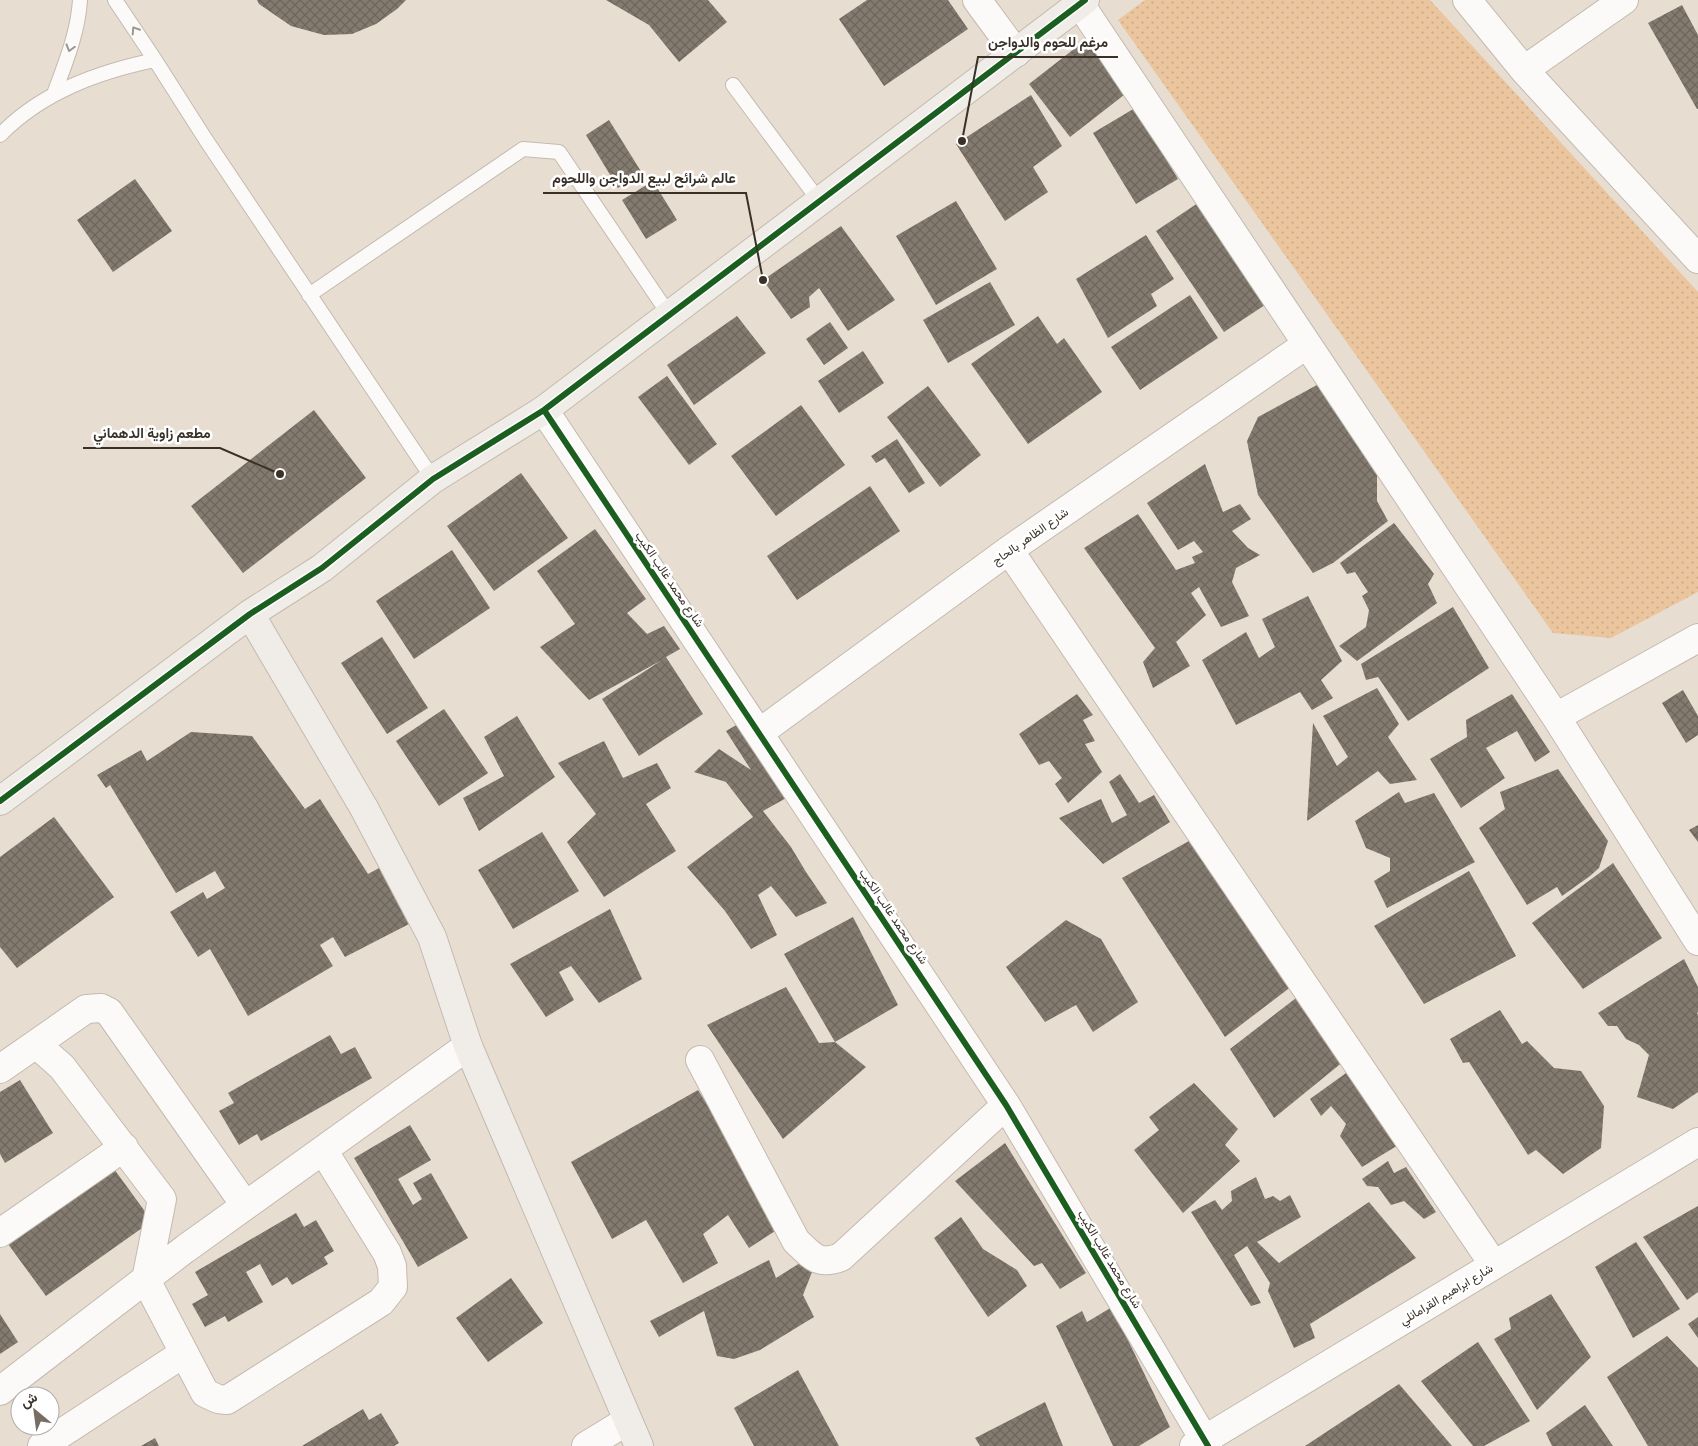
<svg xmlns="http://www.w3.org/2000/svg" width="1698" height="1446" viewBox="0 0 1698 1446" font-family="'IBM Plex Sans',Vazirmatn,sans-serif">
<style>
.grass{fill:url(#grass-dots)}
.building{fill:url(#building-cross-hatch)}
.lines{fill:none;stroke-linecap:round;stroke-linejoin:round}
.lane-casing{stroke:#c3bab0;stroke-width:16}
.street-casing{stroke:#c3bab0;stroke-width:30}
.secondary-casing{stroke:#c3bab0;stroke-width:30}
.lane{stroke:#fcfaf8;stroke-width:14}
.street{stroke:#fcfaf8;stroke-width:28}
.secondary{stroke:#f0ede9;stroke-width:28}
.cycleway-casing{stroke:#fff;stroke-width:9}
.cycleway{stroke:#1b5e20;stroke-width:6}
.oneway{stroke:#9a9690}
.labels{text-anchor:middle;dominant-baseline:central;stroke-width:5;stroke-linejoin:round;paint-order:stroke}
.street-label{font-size:12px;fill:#393128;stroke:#fff}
.leader{fill:none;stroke:#393128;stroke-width:2}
.callout-dot{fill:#393128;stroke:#fff;stroke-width:2}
.callout-label{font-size:14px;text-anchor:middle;font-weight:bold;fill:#393128;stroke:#fff;stroke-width:5;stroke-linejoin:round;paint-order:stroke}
</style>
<defs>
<pattern id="grass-dots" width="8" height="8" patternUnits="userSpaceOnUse" patternTransform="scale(1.25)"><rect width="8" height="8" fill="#ebc59d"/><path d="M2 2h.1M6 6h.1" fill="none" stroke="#caaa87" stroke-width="1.8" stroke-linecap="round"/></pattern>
<pattern id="building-cross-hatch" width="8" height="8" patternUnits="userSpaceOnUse" patternTransform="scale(1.25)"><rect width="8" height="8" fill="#847b70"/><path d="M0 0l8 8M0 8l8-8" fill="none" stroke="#6d655c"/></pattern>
</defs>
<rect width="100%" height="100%" fill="#e8ddd1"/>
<!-- grass -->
<path class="grass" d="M1145,0h285l268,292v300l-87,46 -58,-5 -435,-613z"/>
<!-- building -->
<path class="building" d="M257,0h149l-9,9 -21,15 -24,10 -28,1 -33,-9 -32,-22z
M606,0h102l19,22 -48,40 -30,-37z
M867,0h81l20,29 -84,57 -45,-67z
M1682,5l16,30v74h-1l-49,-86z
M1092,35l41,53 -63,49 -41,-53z
M1031,95l31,51 -29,21 15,25 -43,29 -49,-77z
M1135,108l43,71 -42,25 -43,-71z
M609,120l33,53 -24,15 -32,-53z
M135,179l37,52 -59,41 -36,-52z
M653,181l24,39 -31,19 -24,-39z
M1204,199l67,102 -47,31 -68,-101z
M956,201l41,68 -61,36 -40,-69z
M841,226l54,74 -47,31 -29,-43 -10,9 1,10 -19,12 -28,-39z
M1146,235l28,44 -23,15 6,12 -49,32 -32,-59z
M990,282l25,43 -67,38 -25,-43z
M1190,295l28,43 -78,52 -29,-43z
M737,316l29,37 -72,52 -27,-40z
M1038,316l19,28 7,-6 38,54 -74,52 -57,-80z
M830,322l18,26 -24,17 -18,-26z
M863,351l21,32 -45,30 -21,-32z
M667,376l50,68 -28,21 -51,-68z
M1317,385l38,47 22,37v32l11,20 -55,42 -20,10 -55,-78 -11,-54 11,-24z
M928,386l53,69 -41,32 -53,-70z
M801,405l44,60 -69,51 -45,-60z
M314,410l52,68 -123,95 -52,-67z
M897,439l28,44 -16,10 -24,-35 -9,5 -5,-7z
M1205,464l18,48 17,-8 11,15 -19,12 16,17 12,7 -24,13 -4,14 17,34 -28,11 -22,-40 -8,6 15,22 -30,27 14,24 -37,22 -10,-26 12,-14 -71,-100 54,-34 38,56 19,-7 -3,-6 11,-5 -9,-11 -16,9 -31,-47z
M521,473l47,65 -74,53 -47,-65z
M870,486l30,45 -103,69 -30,-44z
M1394,523l40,51 -6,10 9,19 -80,58 -18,-15 27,-19 3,-17 -7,-14 6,-4 -13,-20 -8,2 -7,-11z
M595,529l51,70 -19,14 20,21 17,-8 16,23 -14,8 37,57 -64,42 -37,-57 60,-39 -73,40 -49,-53 35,-23 -38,-53z
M452,550l38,58 -76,51 -38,-58z
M1308,596l34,65 -21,19 12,18 -21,12 -12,-18 -64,33 -34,-65 44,-28 13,26 16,-11 -13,-28z
M1453,607l36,61 -81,53 -30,-44 -12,3 -5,-16z
M382,637l46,71 -41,26 -46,-71z
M1377,688l22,36 -11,13 29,43 -27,4 -12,-13 -71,50 6,-98 24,43 11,-9 -25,-41z
M1683,690l15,26v19l-12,8 -24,-40z
M1077,694l16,21 -10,5 12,21 -10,3 17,28 -34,31 -13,-19 7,-6 -13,-17 -10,4 -20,-31z
M1512,694l38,58 -15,10 -18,-31 -31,17 19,30 -44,30 -31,-49 37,-22 -1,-17z
M444,709l44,64 -49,33 -43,-65z
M517,716l38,61 -76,54 -16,-33 41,-22 -20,-39z
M740,723l48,74 -25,14 28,36 15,25 21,31 -31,14 -25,-31 -13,9 19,40 -26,14 -26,-38 -38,-44 66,-50 -27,-35 -32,-10 25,-23 32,21 -25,-39z
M191,732l61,4 53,73 15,-10 48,75 13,-7 30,56 -66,34 -12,-20 -13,8 13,21 -85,50 -38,-67 -12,8 -28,-45 33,-20 4,7 18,-11 -10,-17 -39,22 -66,-108 -4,3 -9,-13 44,-25 6,11z
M604,741l19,37 34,-15 14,25 -25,16 30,47 -72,46 -37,-55 29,-28 -38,-51z
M1558,769l50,72 -9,27 -9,8 -28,20 -5,-9 -30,18 -48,-77 26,-19 -5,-17z
M1120,774l19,29 15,-8 16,27 -67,42 -44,-46 42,-19 11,24 15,-8 -18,-33z
M1399,792l6,11 29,-10 41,69 -88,46 -13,-27 16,-10v-13l-24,-10 -11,-27z
M54,817l60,80 -97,71 -17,-21v-90z
M1698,825v17l-9,-12z
M542,832l37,59 -66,38 -35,-59z
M1189,841l103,145 -67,51 -103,-159z
M1613,863l49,75 -79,51 -51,-66z
M1469,871l47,85 -92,48 -50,-78z
M610,909l32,70 -43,24 -28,-37 -12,6 15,28 -28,17 -36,-53z
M853,917l45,88 -63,37 -51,-88z
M1066,920l35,19 37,63 -45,30 -17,-27 -31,17 -39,-55z
M1684,959l14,28v25l-1,1 1,2v77l-25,17 -36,-12 12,-42 -10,-10 -13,-6 -9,-13h-9l-10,-13z
M786,987l33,56 16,-1 31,25 -83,72 -76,-114z
M1296,998l48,63 -70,57 -44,-69z
M1500,1010l22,34 5,-3 27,27 27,3 23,35 -3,42 -38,26 -27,-24 -8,5 -59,-93 -6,1 -13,-24z
M330,1035l11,19 14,-7 17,31 -111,63 -4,-7 -18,11 -20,-34 15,-8 -6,-10z
M1353,1068l47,76 -38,23 -22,-31 6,-12 -15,-18 -10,10 -11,-17z
M20,1080l33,53 -48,30 -5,-9v-62z
M1194,1083l44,46 -13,16 15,16 -57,52 -49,-63 25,-20 -10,-13z
M698,1090l85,136 -34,22 -21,-33 -25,19 15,29 -35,20 -37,-63 -34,19 -41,-77z
M410,1125l21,35 -33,19 15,26 9,-6 -9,-16 18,-10 37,65 -50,29 -64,-109z
M1005,1143l81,130 -26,16 -18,-26 -8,3 -79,-85z
M1388,1161l6,12 12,-6 30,45 -12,7 -20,-18 -13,4 -13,-18 -11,-1 -5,-7z
M114,1169l38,52 -106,75 -38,-52z
M1256,1177l9,22 8,-3 7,5 10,-6 11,22 -44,25 22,21 90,-61 47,56 -106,66 5,14 -21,10 -26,-57 2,-8 -23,-37 -13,9 27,48 -10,3 -60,-94 24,-12 7,10 10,-9 -1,-10z
M1698,1206v86l-11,8 -44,-63z
M296,1213l8,14 12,-7 18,31 -10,6 4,7 -36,21 -5,-8 -15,9 -12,-22 -14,8 17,30 -35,20 -3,-6 -20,11 -13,-23 16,-9 -13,-23z
M961,1217l22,32 34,21 10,16 -39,31 -54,-79z
M1636,1242l44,67 -47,29 -38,-71z
M769,1260l7,18 24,-15 14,4 -11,28 11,22 -54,33 -26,9 -17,-3 -13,-45 -45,26 -9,-16z
M511,1278l32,45 -55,39 -32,-44z
M1551,1294l40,63 -54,53 -43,-71 17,-10 -2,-11z
M1112,1307l58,120 -31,19h-26l-57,-120 26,-15 5,11z
M0,1314l18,28 -18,12z
M1698,1317v21l-10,-14z
M1667,1336l31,32v78h-50l-41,-69z
M1478,1342l52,79 -46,25h-11l-52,-65z
M798,1370l41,76h-85l-20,-38z
M1399,1384l53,62h-147z
M1045,1402l18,44h-83l-5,-8z
M1585,1405l28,41h-61l-6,-13z
M363,1409l6,11 12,-7 18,30 -5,3h-92z
M155,1438l4,8h-18z"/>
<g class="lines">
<!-- lane casing -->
<g class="lane-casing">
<path id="lane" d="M115,0l40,60
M733,85l87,117
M54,94c11,-30 24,-61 26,-94
M0,135c42,-43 98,-63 155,-75l51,80 227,339
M309,295l214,-146 36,3 111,164"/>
</g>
<!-- street casing -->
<g class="street-casing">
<path id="street" d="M977,0l39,53
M1467,0l57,70 174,189
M1080,4l476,713 142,224
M1524,70l100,-70
M544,410l462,695 202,341
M1009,550l485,715
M1556,717l142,-79
M759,733l250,-183 297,-205
M36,1044l50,-35 15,-1 8,4 136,193
M700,1060l96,181c16,15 22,25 45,16l165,-152
M0,1069l36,-25 26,23 100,132 -16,81 59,113 13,6 9,1 154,-98 12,-15 -1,-21 -5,-13 -64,-103
M0,1233l124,-86
M0,1391l185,-142 283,-203
M42,1446l142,-93
M586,1446l41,-25
M1194,1446l504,-304"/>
</g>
<!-- secondary casing -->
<g class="secondary-casing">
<path id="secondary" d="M250,614l114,194 68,129 36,109 171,400
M0,801l250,-187 72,-46 111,-89 111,-69 541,-410"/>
</g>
<!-- lane -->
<use href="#lane" class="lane"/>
<!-- street -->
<use href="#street" class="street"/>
<!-- secondary -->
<use href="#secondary" class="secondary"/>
<!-- cycleway casing -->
<g class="cycleway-casing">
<path id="cycleway" d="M544,410l462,695 202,341
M0,801l250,-187 72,-46 111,-89 111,-69 541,-410"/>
</g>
<!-- cycleway -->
<use href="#cycleway" class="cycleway"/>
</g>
<!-- one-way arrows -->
<defs><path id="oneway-chevron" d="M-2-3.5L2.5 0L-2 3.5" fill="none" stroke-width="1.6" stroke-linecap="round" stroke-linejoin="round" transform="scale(1.25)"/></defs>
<g class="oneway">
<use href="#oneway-chevron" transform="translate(135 30) rotate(-123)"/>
<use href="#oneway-chevron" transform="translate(70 48) rotate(106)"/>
</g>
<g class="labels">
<!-- street labels -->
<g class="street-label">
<text transform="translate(1030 536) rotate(-35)">شارع الظاهر بالحاج</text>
<text transform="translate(670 579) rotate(56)">شارع محمد غالب الكيب</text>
<text transform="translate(894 916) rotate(56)">شارع محمد غالب الكيب</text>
<text transform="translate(1110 1259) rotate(59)">شارع محمد غالب الكيب</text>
<text transform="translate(1446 1294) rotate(-31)">شارع ابراهيم القرامانلي</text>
</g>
</g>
<!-- callouts -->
<path class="leader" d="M962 141L978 57H1118M763 280L746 193H543M280 474L220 448H83"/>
<g class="callout-dot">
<circle cx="962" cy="141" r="5"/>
<circle cx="763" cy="280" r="5"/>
<circle cx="280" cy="474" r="5"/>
</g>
<g class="callout-label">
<text x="1048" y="47">مرغم للحوم والدواجن</text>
<text x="644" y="183">عالم شرائح لبيع الدواجن واللحوم</text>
<text x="152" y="438">مطعم زاوية الدهماني</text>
</g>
<!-- north arrow -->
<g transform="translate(35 1411) rotate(331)"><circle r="24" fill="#ffffff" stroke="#b0ada9"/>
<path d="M0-4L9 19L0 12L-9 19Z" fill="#766d63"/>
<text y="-8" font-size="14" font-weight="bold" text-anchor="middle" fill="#393128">ش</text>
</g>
</svg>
